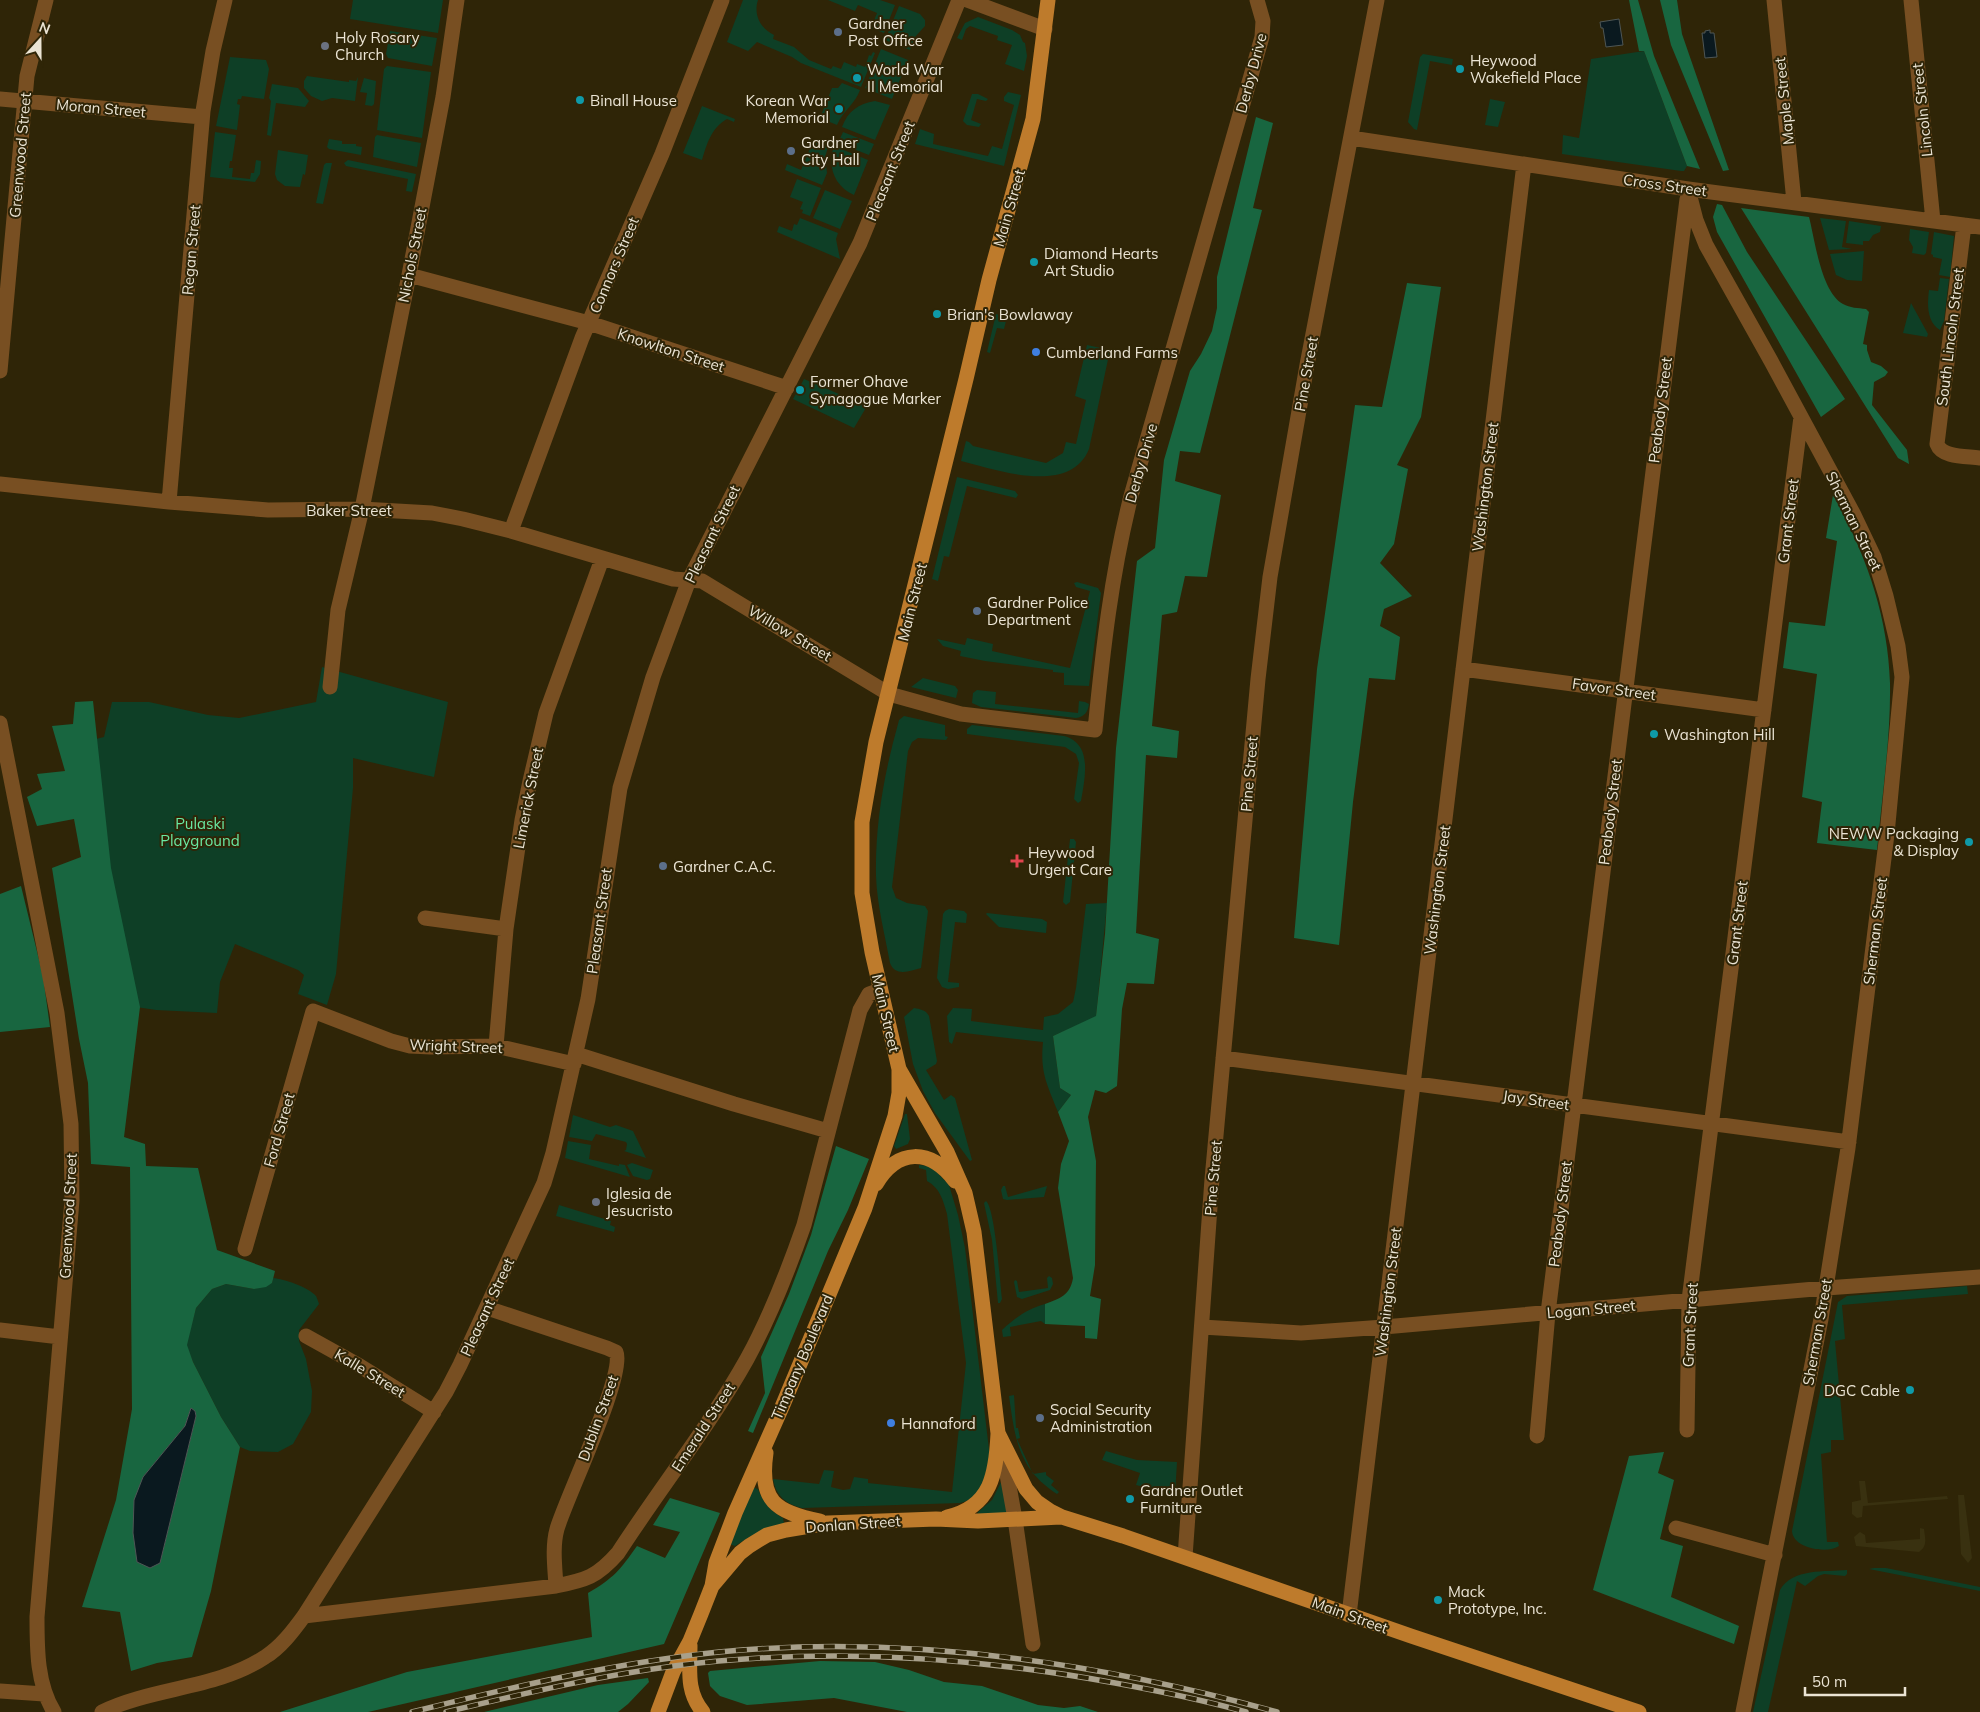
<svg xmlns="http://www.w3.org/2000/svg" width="1980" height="1712" viewBox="0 0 1980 1712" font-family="Mulish,sans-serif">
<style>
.green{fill:#0e3f26}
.forest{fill:#186640;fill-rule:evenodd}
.sand{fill:#393110}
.water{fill:#0a191f;stroke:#4e5655}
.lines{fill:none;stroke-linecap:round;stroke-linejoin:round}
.minor{stroke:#784f22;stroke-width:15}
.major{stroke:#be7b2c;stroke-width:15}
.rail-casing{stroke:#a8a08b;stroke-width:5.5}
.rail{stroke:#2f2507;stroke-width:4;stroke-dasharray:11;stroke-linecap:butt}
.service-dot{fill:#5c6f8a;stroke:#2f2507;stroke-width:2}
.worship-dot{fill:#6b7280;stroke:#2f2507;stroke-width:2}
.culture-dot{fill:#0f9aa8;stroke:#2f2507;stroke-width:2}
.shop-dot{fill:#3f7fe0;stroke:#2f2507;stroke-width:2}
.health-dot{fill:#e0444e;stroke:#2f2507;stroke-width:2}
.labels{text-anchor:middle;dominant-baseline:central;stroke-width:4;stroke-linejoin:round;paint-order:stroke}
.poi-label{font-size:15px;fill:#ebe4d4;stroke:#2f2507;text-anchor:start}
.street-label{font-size:15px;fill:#ebe4d4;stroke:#2f2507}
.park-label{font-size:15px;fill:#69e8a2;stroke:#2f2507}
</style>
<rect width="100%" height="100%" fill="#2f2507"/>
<!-- green -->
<path class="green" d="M353,0h90l-5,33 -88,-14z
M743,0h15c-5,15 3,29 16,35l-1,4 21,8 15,13 22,9 2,-3 8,3 3,-7 12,5 1,-3 8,3 4,-12 2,1 2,-4 2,1 -14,34 -60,-24 -9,-6 -35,-15 -9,9 -21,-9z
M828,0h52l15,5 -11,28 -13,-5 6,-15 -19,-8 -3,6z
M899,6l21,8 5,6v6l-10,11 -5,13 -25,-10z
M978,17l34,13 8,5 3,7 2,1 2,13 -3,15 -19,-7 7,-19 -15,-5 1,-4 -28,-10 -4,3 -4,11 -5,-2 8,-15z
M390,31l47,7 -5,28 -44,-8 -2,-4z
M881,49l27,11 -16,39 -27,-11z
M1644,51l43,115 -3,5h-3l-119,-17 1,-19 16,3 12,-79z
M1423,54l30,5 -1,6 -22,-4 -13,69 -3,-1 -6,-7 12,-65z
M230,57l36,3 3,9 -5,30 -22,-3 -1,3h-3l-1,5 3,1 -3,25 -21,-4z
M387,66l44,6 -9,66 -45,-8 7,-61z
M307,76l42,6v-2l7,1 2,-4 -3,24 -23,-3 -10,3 -11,-5 -7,-8v-7z
M364,78l12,3 -2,23 -2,2 -7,-1 2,-12 -7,-1z
M842,83l18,7c-5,14 -17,21 -23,35l-17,-7 12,-30h6z
M272,84l26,4 11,13 -4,6 -29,-4 -5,33 -4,-1 4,-34 -2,-3z
M1008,92l13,3 -17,71 -89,-22 5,-15 14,5 -1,10 55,12 4,-10 10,3 12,-44 -10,-4v-4z
M972,94h6l10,5 -2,2 -9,-2 -6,21 10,4 -2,3 -12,-2 -4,-4z
M1490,99l15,3 -7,25 -13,-2z
M875,101l15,4 -15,35 -33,-13c6,-16 16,-23 33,-26z
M702,106l33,13 -1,3 -7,-3c-16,9 -20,25 -25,41l-19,-7z
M215,132l21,3 -4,26h-2l-1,7h4l-1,9 18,2 1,-6h3l2,-13 5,1 -1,13 -5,8 -45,-5z
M843,132l31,12 -5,11 -31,-12z
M377,135l44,8 -4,24 -44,-10 2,-20z
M329,139l13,2v3h14v2l6,1 -1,8 -32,-6 -2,-2z
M813,141l9,3 1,-2 6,2 -4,13 2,16 -5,12 -37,-15 2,-6 14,6z
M834,146l34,14 -14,35c-20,-9 -27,-29 -20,-49z
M278,150l30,5 -3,20 -2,-1 -3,13 -15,-1 -8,-6 -2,-6z
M348,160l68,14 -4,18 -6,-1 2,-12 -62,-13 -2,-3z
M326,163h6l-9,41 -7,-1 8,-38z
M797,179l24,9 -11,28 -8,-3 1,-3 -3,-1 3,-7 -13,-5z
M825,190l27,11 -12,28 -27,-11z
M800,218l38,15 -2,6 4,20 -63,-27 2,-6 13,5 2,-7 3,1z
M1820,218l26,3 -4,26 10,2 -23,1z
M1849,221l32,5 -1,6 -7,3 -4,6h-6v4l-17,-2z
M1910,229l19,3 -3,21 -2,2 -12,-2 1,-6 -4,-7z
M1934,232l20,4 -4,41 -11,-2 3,-16 -9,-2v-2l-2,-1z
M1864,251l-2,30 -15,-1 -11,-5 -6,-21z
M1940,278l9,1 -5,42 -4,9c-13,-8 -13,-25 -11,-40l9,1z
M1911,303l17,31 -1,3 -24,-4z
M996,314l11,3 -3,12 -7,-1 -7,25 -3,-1z
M1087,345l23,5 -21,99c-19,47 -92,21 -128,12l5,-20 3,1 4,4 73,17 17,-10 3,-11 10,2 10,-44 -11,-4z
M804,379l63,27 -13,22 -61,-29z
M957,477l58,14 3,4 -2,3 -49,-12 -18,71 -5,-1 -6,25 -6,-2z
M1077,582l21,6 3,5 -12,93 -25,-1v-12l-11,-1v-2l-68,-9 -25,-5 1,-5 -18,-5 -6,-7 28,6 2,-7 26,6 -1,7 78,17 20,-77 -14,-4 -2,-4z
M322,667l126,35 -14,75 -81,-19v30l-17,186 -9,31 -29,-11 6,-19 -6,-5 -63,-26 -15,38 -3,31 -61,-3 -66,-10 -11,-257 25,-6 8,-35h37l59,13 31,3 77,-16z
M923,678l32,8 3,4 -2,8 -45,-11z
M977,690l19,2 -1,12 83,9 1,-12 6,1 4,2c-1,8 -5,13 -13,14l-95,-11 -9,-4 1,-10z
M904,716l41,9v11l3,1 -2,3 -28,-2 -6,4 -4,9 -16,136 4,11 11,5 18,3 3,5 -7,57c-11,3 -26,9 -31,-5 -5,-28 -13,-58 -14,-87 -1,-52 8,-102 22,-152l1,-4z
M972,725l92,11c29,8 21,41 17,65l-3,2 -4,-4 5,-36 -3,-9 -11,-7 -98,-13v-5z
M1070,839h4l2,3 -6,60 -4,3 -3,-3z
M1107,903l-11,114 -43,19 7,52 11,7 -13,17c-11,-28 -18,-39 -15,-70l-87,-10 -4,12 -3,-2 -2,-26 6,-8 19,1 -1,12 72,9 1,-13 14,-3 15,-12 3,-14 10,-84z
M949,909l15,2 3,3 -1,9 -11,-1 -7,60 11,1v4l-11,2 -6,-2 -5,-9 6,-64 2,-3z
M987,913l55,6 5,3 -1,11 -47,-6 -13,-13z
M914,1008c6,1 12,2 15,8l8,45 -1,3 -10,6 18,30 7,-5 4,3 17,62 -2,1 -35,-48 -12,-22 -10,-27 -9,-47z
M905,1114h2l3,25 -2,5 -12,5 -2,-3z
M573,1115l37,12 6,-2 17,6 13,27 -22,-7 2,-1 1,-6 -1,-2 -30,-8 -4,7 -23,-4z
M568,1141l23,4 -2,14 30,7v-2l6,1 5,12 -65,-19z
M632,1163l21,7 -3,9 -3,1 -14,-4 -6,-11z
M919,1165l12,1 18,19 9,30 7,33 26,218c-5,18 -11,32 -31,37l-158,5c-16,-4 -26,-12 -29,-29l46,5 5,-14 10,1 -3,16 12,3 7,-1 4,-12 14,2v4l84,9 14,-129 -19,-149c-4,-14 -7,-26 -20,-33l-1,-11 -7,-2z
M1003,1186h2l3,11 39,-11 -3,11 -37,3 -4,-1 -2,-9z
M986,1201c9,7 14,82 16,98l-2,4h-2l-6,-63 -8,-37z
M559,1205l52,16 -1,4 5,2 -1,5 -58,-16z
M1049,1276l3,2 1,6 -3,6 -28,9 -5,-2 -3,-15 1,-2 2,1 2,11 29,-4 -1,-10z
M273,1278c11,1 35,9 43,18 1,2 2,5 3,8l-20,26v11l7,18 6,32 -1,21 -18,32 -15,8 -28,-1 -10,-4 -19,-30 -28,-55 -7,-17 10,-37 16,-19 14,-5 28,5 18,-6z
M1967,1286l1,8 -126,11 3,34 -10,2 9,99h-13v12l-10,2 6,88h11l1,4c-11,8 -46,3 -47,-15l46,-229 9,-6z
M1045,1304v20l-4,-3 -31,6 1,9 -8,1 -1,-7c13,-12 25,-21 43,-26z
M1014,1395l2,33h2l2,10 -3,1 16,35 13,-2v3l8,6 -3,4 8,7 -2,2c-39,-25 -42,-56 -48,-98z
M1106,1451l31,9 40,2 -2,33 -39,-10 4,-12 -38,-13z
M1001,1482l8,31 -32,2 1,-3 14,-12z
M752,1487l6,2c5,13 13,22 25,29l1,6 -33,12 -16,10 -6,-2z
M1874,1568h12l94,19v4l-111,-22z
M1847,1570v4l-2,2 -21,-2 -6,2 -13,10 -8,-5 -29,131h-15l27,-122c12,-22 46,-18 67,-20z"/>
<!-- forest -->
<path class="forest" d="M1629,0h9l16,56 46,113 -13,-3 -43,-115h-5z
M1660,0h17l5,34 47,136 -6,1 -52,-126z
M1256,117l17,6 -20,85 9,2 -62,243 -20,-2 -5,30 46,14 -14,82 -22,-1 -8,36 -15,3 -10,111 27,5 -2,27 -31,-3 -10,178 23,6 -5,45 -27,-1 -5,26 -5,77 -11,7 -11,-3 -7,27 8,44 -1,104 -5,31 11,3 -4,40 -12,-1v-12l-40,-2v-20c15,-6 25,-8 28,-26l-15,-90 3,-24 8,-23 -11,-29 13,-17 -11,-7 -7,-52 43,-20 9,-82 11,-186 21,-187 18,-13 9,-88 26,-89 11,-17 11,-23 5,-23v-31z
M1717,204l5,1 25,47 98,147 -24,18 -104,-185 -4,-15z
M1741,208l68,9c6,23 12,75 34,87 7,4 15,4 23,5l3,3 -6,32 4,1v5l4,12 10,4 7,6 -3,4 -11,6 -2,23 35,45 2,14 -11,-6z
M1407,283l34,4 -20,130 -24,48 11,4 -14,75 -14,19 32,33 -28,13 -4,17 20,11 -5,43 -26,-2 -16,124 -14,143 -45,-7 23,-269 38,-264 27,2z
M1833,495c32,57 55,120 57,188 1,53 -8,114 -13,167l-60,-7 5,-41 -20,-5 15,-123 -34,-6 6,-46 36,4 12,-85 -11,-3z
M93,701l18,167 29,139 -16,130 21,7 1,22 52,2 19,82 58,21 -3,12 -6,4 -12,2 -28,-5 -14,5 -16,19 -9,37 6,17 28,55 19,30 -29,144 -19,66 -35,6 -26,8 -11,-59 -38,-5 34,-107 16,-91 -2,-242 -39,-3 -3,-81 -9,-44 -27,-171 29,-11 -7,-38 -37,7 -10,-29 15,-8 -5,-15 28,-3 -13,-45 21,-2 2,-22zM191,1408l4,3 1,5 -36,147 -17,-86 42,-51z
M21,886l22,90 7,51 -50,5v-138z
M836,1146l33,13 -21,51 -20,41 -75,182 -5,-2 17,-38 -4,-36 28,-63 22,-59z
M1664,1452l-6,21 16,7 -14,59 23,7 -12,51 68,29 -5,18 -141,-54 36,-134z
M670,1498l50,15 -56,131 -296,68h-88l127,-40 185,-35 -4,-44c26,-15 32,-23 49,-47l28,12 15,-26 -27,-7z
M820,1661l55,1 34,8 35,12 38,4 56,19 26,3 16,-2 18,6h-191l-73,-14 -87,7 -27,-9 -10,-10 -2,-13 2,-2z
M648,1678l1,4 -21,22 -10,8h-134l114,-27z"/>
<!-- sand -->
<path class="sand" d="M1859,1481h6l3,22 79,-7 1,3 -85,7 -1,11 -5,1 -5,-4v-12l9,-2z
M1958,1495h6l8,63 -4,5 -7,-9z
M1920,1528l4,1c1,9 4,17 -5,23l-63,-6 -2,-9 6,-5 5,3 1,8 54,-4z"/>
<!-- water -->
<path class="water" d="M1619,19l4,26 -17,2 -3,-19h-2l-1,-6z
M1710,30v3h4l3,24 -12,1 -3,-25h3v-2z
M191,1408l4,3 1,5 -36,147 -10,5 -13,-6 -4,-29 1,-33 9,-23 42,-51z"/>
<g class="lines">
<!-- minor -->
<path class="minor" d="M967,0l78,29
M1774,0l20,202
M1911,0l22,221
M0,99l202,18
M1351,138l337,51 292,38
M1688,189l8,31 10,25 65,116 82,152 21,44 12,39 12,50 4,31 -15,157 -39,314 -27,171 -78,393
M1964,225l-27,219c5,14 30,12 43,14
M409,275l180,48 198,65
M0,371l27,-295 19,-76
M0,484l169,18 99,8 94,-1 70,4 31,6 48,12 162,48 29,2 187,113 72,20 134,16c8,-81 16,-154 36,-234l131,-459 1,-16 -6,-21
M169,502l34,-391 10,-60 12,-51
M511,531l71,-193 80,-184 60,-154
M1463,669l301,41
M330,687l8,-77 24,-101 47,-234 34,-178 14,-97
M0,723l57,290 14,111 1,76 -35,417c0,33 0,67 17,95
M425,918l81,11
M496,1046l10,-117 16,-109 8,-39 16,-68 56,-154
M576,1054l158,50 94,27
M1223,1058l626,84
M245,1249l68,-238 78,30 19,5 21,1 65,-1 78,18
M487,1308l120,40 9,4c10,22 -50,146 -59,177 -5,18 -2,39 -1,57
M1202,1327l99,6 83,-6 442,-39 154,-11
M0,1330l60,7
M306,1336l54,30 74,46
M1687,1430l2,-130 112,-883
M1537,1436l11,-123 139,-1114
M1002,1447l13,72 18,125
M1676,1528l99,27
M1185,1557l27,-378 46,-500 12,-102 37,-212 70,-365
M1349,1615l175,-1451
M304,1616l252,-30c30,-6 41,-9 62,-33 42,-65 91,-126 129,-194 23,-42 41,-88 57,-134l56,-215 9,-16 11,-4
M0,1691l44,3
M102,1712c51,-25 115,-23 163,-55 16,-10 28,-26 39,-41l142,-224 14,-27 84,-182 9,-30 35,-154 32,-211 33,-111 36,-97 171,-337 99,-243"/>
<!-- major -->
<path class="major" d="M1048,0l-15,119 -44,161 -23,99 -90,363 -14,80v71l10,59 27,117 48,83 18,41 9,39 24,201 28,56 11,13 13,9 12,6 61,19 288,100 228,76
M876,1184c22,-36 54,-36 79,-3
M766,1453c-7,48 9,59 54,68
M947,1517c45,-10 49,-44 51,-83
M713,1585l27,-32 9,-7 18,-11 19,-5 42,-7 108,-4 42,2 83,-4
M690,1645c0,25 -4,47 13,67
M658,1712l15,-40 17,-31 11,-27 11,-28 4,-23 19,-50 47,-106 83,-199 30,-92 4,-23v-23"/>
<!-- rail casing -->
<g class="rail-casing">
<path id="rail" d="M412,1712c101,-25 202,-49 307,-60 188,-18 377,10 558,60
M446,1712c76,-18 151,-36 228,-46 147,-19 295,-10 441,17 44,8 88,17 131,29"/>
</g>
<!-- rail -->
<use href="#rail" class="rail"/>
</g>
<!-- markers -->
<g class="service-dot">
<circle cx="838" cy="32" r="5"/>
<circle cx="791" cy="151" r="5"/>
<circle cx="977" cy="611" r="5"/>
<circle cx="663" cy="866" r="5"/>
<circle cx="1040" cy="1418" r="5"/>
</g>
<g class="worship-dot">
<circle cx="325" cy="46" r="5"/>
<circle cx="596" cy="1202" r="5"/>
</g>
<g class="culture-dot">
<circle cx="1460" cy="69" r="5"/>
<circle cx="857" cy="78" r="5"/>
<circle cx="580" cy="100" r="5"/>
<circle cx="839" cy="109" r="5"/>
<circle cx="1034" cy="262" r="5"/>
<circle cx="937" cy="314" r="5"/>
<circle cx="800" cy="390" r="5"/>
<circle cx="1654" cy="734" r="5"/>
<circle cx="1969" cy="842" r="5"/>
<circle cx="1910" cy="1390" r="5"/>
<circle cx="1130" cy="1499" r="5"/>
<circle cx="1438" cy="1600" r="5"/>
</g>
<g class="shop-dot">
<circle cx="1036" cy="352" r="5"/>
<circle cx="891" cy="1423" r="5"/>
</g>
<path class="health-dot" d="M1014.5 853.5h5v5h5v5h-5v5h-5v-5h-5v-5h5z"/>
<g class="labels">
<!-- poi labels -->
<g class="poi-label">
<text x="848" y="23">Gardner<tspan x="848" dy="17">Post Office</tspan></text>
<text x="335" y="37">Holy Rosary<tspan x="335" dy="17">Church</tspan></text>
<text x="1470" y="60">Heywood<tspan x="1470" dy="17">Wakefield Place</tspan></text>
<text x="867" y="69">World War<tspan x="867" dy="17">II Memorial</tspan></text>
<text x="590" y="100">Binall House</text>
<text x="829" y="100" text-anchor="end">Korean War<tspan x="829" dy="17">Memorial</tspan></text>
<text x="801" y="142">Gardner<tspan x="801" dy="17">City Hall</tspan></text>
<text x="1044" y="253">Diamond Hearts<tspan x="1044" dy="17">Art Studio</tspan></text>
<text x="947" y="314">Brian's Bowlaway</text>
<text x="1046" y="352">Cumberland Farms</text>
<text x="810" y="381">Former Ohave<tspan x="810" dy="17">Synagogue Marker</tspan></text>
<text x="987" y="602">Gardner Police<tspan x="987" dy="17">Department</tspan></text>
<text x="1664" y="734">Washington Hill</text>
<text x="1959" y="833" text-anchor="end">NEWW Packaging<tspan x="1959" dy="17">&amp; Display</tspan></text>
<text x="1028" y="852">Heywood<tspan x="1028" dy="17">Urgent Care</tspan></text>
<text x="673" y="866">Gardner C.A.C.</text>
<text x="606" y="1193">Iglesia de<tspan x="606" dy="17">Jesucristo</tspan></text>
<text x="1900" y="1390" text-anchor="end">DGC Cable</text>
<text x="1050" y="1409">Social Security<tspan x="1050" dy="17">Administration</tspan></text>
<text x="901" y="1423">Hannaford</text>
<text x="1140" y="1490">Gardner Outlet<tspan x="1140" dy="17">Furniture</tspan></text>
<text x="1448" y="1591">Mack<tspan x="1448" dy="17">Prototype, Inc.</tspan></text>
</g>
<!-- street labels -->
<g class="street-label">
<text transform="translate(1251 73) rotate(-75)">Derby Drive</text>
<text transform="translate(1784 101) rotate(-96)">Maple Street</text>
<text transform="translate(101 108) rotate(5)">Moran Street</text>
<text transform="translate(1922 110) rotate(-96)">Lincoln Street</text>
<text transform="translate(20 155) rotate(-85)">Greenwood Street</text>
<text transform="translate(890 171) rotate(-68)">Pleasant Street</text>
<text transform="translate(1665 185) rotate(8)">Cross Street</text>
<text transform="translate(1009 208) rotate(-74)">Main Street</text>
<text transform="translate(191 250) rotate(-85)">Regan Street</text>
<text transform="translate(412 255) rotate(-79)">Nichols Street</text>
<text transform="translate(614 265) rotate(-67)">Connors Street</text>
<text transform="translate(1950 337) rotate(-83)">South Lincoln Street</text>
<text transform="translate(671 350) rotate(18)">Knowlton Street</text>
<text transform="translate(1306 374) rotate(-80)">Pine Street</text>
<text transform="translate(1660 410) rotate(-83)">Peabody Street</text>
<text transform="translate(1141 463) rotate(-74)">Derby Drive</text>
<text transform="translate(1485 487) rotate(-83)">Washington Street</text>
<text x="349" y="510">Baker Street</text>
<text transform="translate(1788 521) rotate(-83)">Grant Street</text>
<text transform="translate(1854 521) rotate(64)">Sherman Street</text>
<text transform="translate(712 534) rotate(-64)">Pleasant Street</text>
<text transform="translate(912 602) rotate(-76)">Main Street</text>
<text transform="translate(790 633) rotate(31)">Willow Street</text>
<text transform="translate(1614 689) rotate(8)">Favor Street</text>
<text transform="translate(1249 774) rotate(-85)">Pine Street</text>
<text transform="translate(528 798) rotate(-79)">Limerick Street</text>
<text transform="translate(1610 812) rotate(-83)">Peabody Street</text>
<text transform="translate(1437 890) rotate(-83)">Washington Street</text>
<text transform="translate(599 921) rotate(-82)">Pleasant Street</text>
<text transform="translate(1737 923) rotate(-83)">Grant Street</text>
<text transform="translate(1875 931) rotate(-83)">Sherman Street</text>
<text transform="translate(886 1013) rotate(77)">Main Street</text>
<text transform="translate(456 1046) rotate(2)">Wright Street</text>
<text transform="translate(1536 1100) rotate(8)">Jay Street</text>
<text transform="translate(279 1130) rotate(-74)">Ford Street</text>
<text transform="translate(1213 1178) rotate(-85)">Pine Street</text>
<text transform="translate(1560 1214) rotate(-83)">Peabody Street</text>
<text transform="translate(68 1216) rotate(-87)">Greenwood Street</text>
<text transform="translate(1388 1292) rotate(-83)">Washington Street</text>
<text transform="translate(487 1307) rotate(-65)">Pleasant Street</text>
<text transform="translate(1591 1309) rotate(-5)">Logan Street</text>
<text transform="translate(1690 1325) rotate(-87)">Grant Street</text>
<text transform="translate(1817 1332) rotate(-80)">Sherman Street</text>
<text transform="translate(802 1357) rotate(-67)">Timpany Boulevard</text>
<text transform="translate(370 1373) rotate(31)">Kalle Street</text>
<text transform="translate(598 1418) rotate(-70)">Dublin Street</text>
<text transform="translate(703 1427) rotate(-57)">Emerald Street</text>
<text transform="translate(853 1524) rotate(-4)">Donlan Street</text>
<text transform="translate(1350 1615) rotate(20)">Main Street</text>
</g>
<!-- park labels -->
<g class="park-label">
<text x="200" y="823">Pulaski<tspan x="200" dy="17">Playground</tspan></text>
</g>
</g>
<!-- north arrow -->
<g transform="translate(40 40) rotate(21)" stroke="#2f2507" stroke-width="4" paint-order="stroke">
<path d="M0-4L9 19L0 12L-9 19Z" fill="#ebe4d4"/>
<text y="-8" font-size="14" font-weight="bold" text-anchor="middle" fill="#ebe4d4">N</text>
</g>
<!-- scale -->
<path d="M1805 1687v8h100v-8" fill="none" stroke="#ebe4d4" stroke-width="2.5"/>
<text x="1812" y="1687" font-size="15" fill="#ebe4d4" stroke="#2f2507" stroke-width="4" paint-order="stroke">50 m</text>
</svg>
